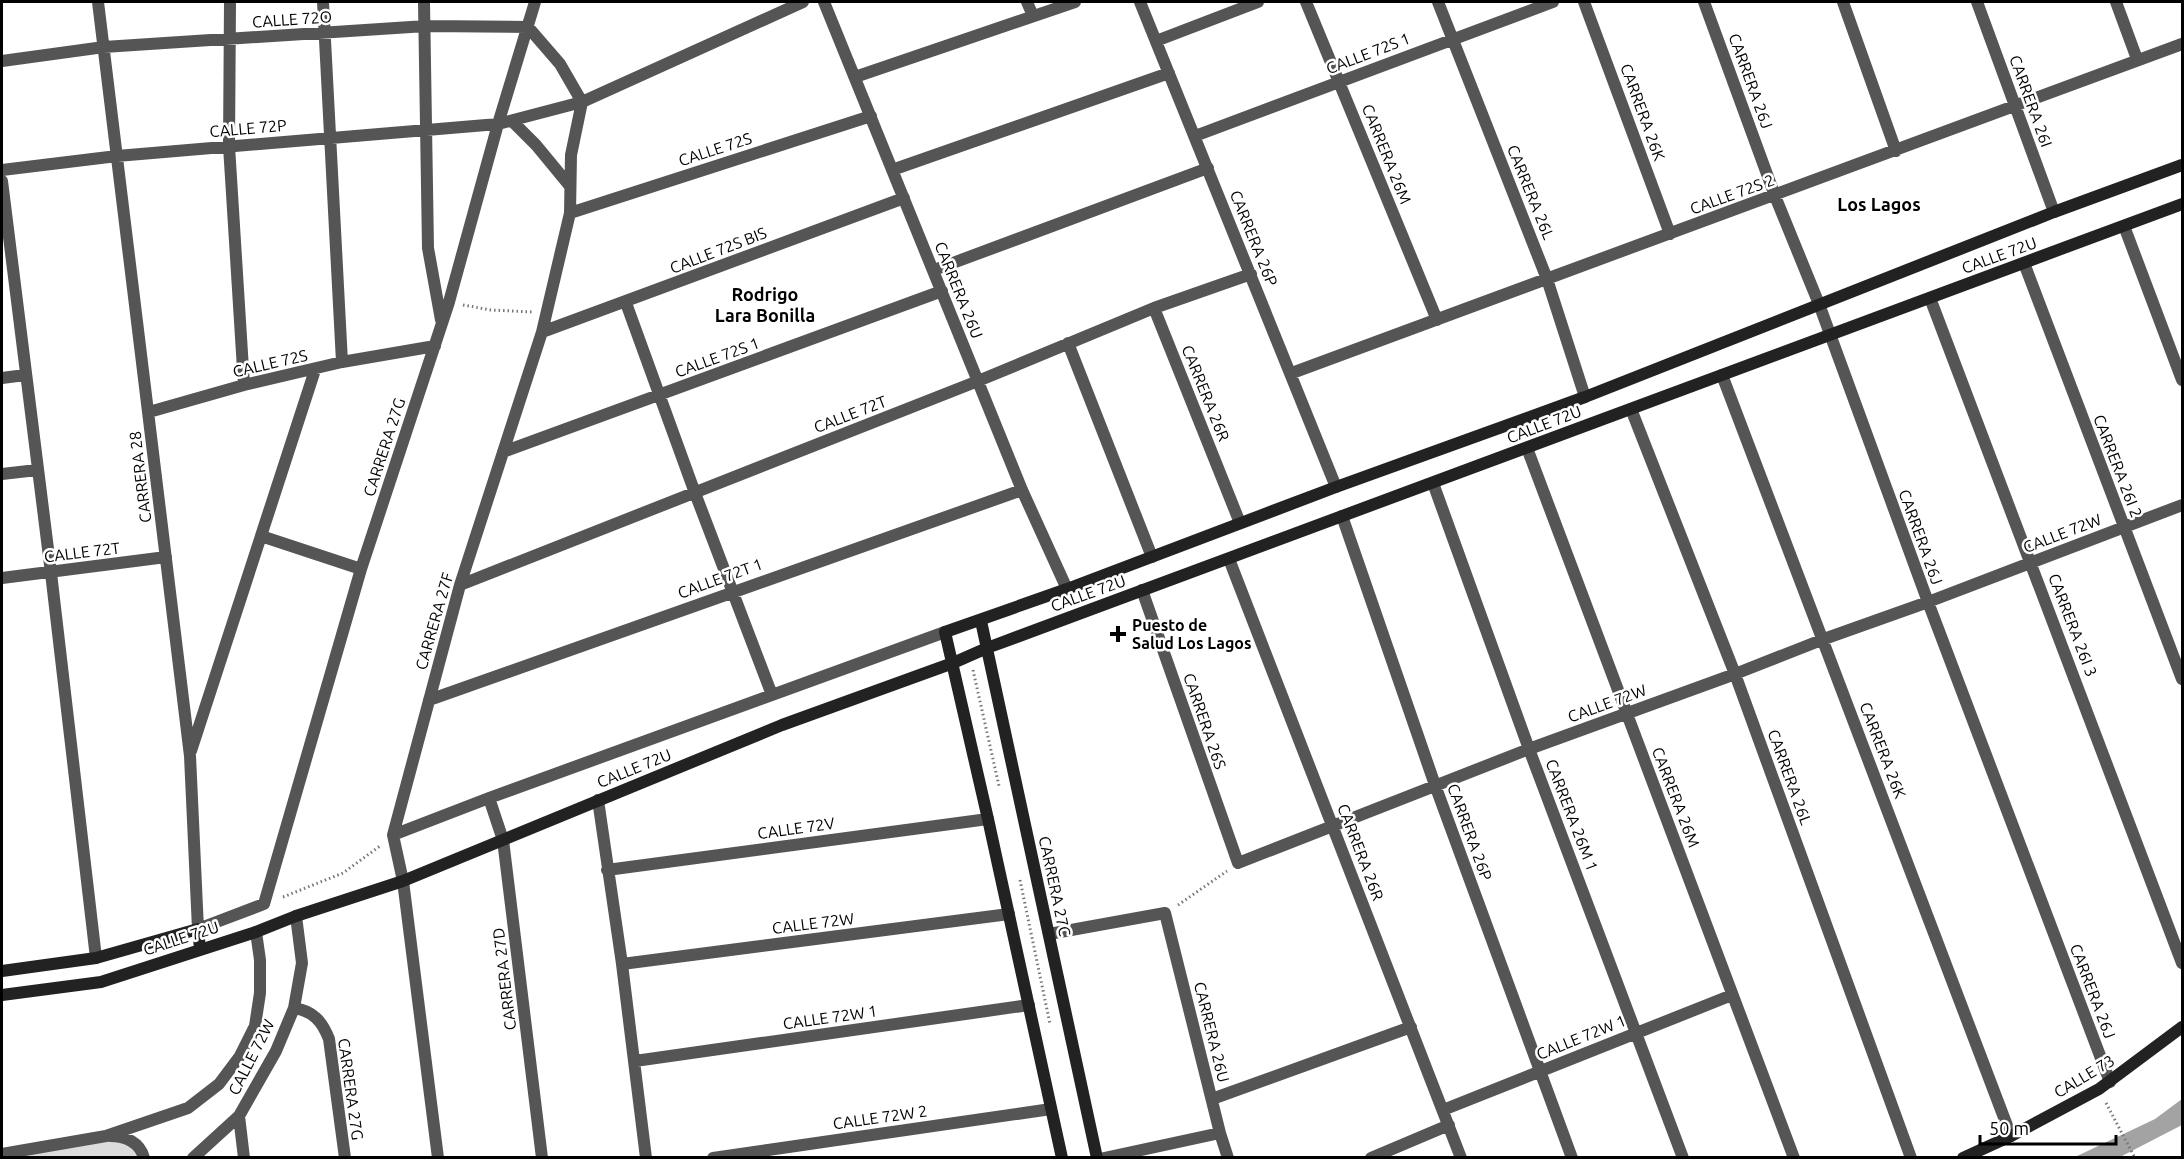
<svg xmlns="http://www.w3.org/2000/svg" width="2184" height="1159" viewBox="0 0 2184 1159" font-family="Ubuntu,sans-serif">
<style>
.green{fill:#dcdcdc}
.water{fill:#a3a3a3}
.lines{fill:none;stroke-linecap:round;stroke-linejoin:round}
.path{stroke:#777;stroke-width:3;stroke-dasharray:1.5 3;stroke-linecap:butt}
.street{stroke:#555;stroke-width:12}
.secondary{stroke:#222;stroke-width:12}
.poi-dot{fill:#000;stroke:#fff;stroke-width:2}
.labels{text-anchor:middle;dominant-baseline:central;stroke-width:5;stroke-linejoin:round;paint-order:stroke}
.street-label{font-size:16px;fill:#000;stroke:#fff}
.poi-label{font-size:16px;font-weight:bold;fill:#000;stroke:#fff;text-anchor:start}
.neighbourhood-label{font-size:18px;font-weight:bold;fill:#000;stroke:#fff}
</style>
<rect width="100%" height="100%" fill="#fff"/>
<!-- green -->
<path class="green" d="M120,1136l24,22h-142z"/>
<!-- water -->
<path class="water" d="M2182,1099v26l-62,32h-45l80,-38z"/>
<g class="lines">
<!-- path -->
<path class="path" d="M463,305l28,5 42,2
M973,670l26,116
M1020,880l30,144
M283,897l60,-24 37,-27
M1178,905l49,-34
M2106,1103l29,55"/>
<!-- street -->
<path class="street" d="M98,2l92,754 8,173 66,-25 97,-335 88,-267 49,-178 37,-122
M230,2l-1,144 15,239
M323,2l19,360
M424,2l4,246 13,72
M824,2l198,488 45,99
M1027,2l6,14
M1140,2l196,485
M1306,2l131,318
M1438,2l109,277 38,118
M1584,2l86,232
M1704,2l71,194 44,108 109,298 182,480
M1843,2l53,149
M1977,2l77,210
M2116,2l21,57
M1156,41l102,-39
M2,61l102,-14 322,-21 102,1 32,37 22,38
M855,77l220,-75
M512,121l24,24 33,40
M1195,136l358,-134
M2,170l115,-14 381,-32 84,-22 221,-100
M892,170l277,-97
M2,181l49,392 45,385
M570,213l301,-97
M2124,226l58,154
M2024,263l158,416
M934,270l274,-102
M1930,298l252,665
M626,303l69,190 77,202
M1154,308l86,215
M542,332l362,-134
M1068,343l84,214
M1292,373l890,-329
M1722,375l289,761
M2,378l23,-3
M1631,409l104,265 176,484
M149,412l95,-27 98,-23 93,-16
M1527,448l267,710
M503,452l439,-161
M2,474l35,-4
M1433,483l96,266 154,409
M1342,516l93,269 137,373
M261,536l100,33
M1229,559l232,599
M2,578l164,-21
M460,585l518,-204 176,-73 97,-34
M1142,590l96,273 291,-114 206,-75 89,-35 104,-37 254,-97
M429,700l593,-210
M191,751l124,-381
M489,798l14,42 39,318
M598,800l24,164 24,194
M393,835l96,-37 456,-166
M607,870l381,-51
M1049,934l116,-21 55,220 8,25
M622,964l387,-50
M294,1008c19,3 28,13 35,31l16,119
M635,1061l394,-56
M1212,1099l199,-72
M1443,1110l289,-115
M239,1116l5,42
M110,1136c15,0 30,6 34,22
M2,1154l104,-18 82,-28 31,-24 21,-28 15,-30 5,-33v-33l-4,-28
M193,1158l46,-42 37,-65 18,-43 8,-45 -6,-47
M438,1158l-35,-277 -10,-46 67,-250 82,-253 28,-119 1,-58 11,-53
M713,1158l338,-49
M1104,1158l116,-25
M1371,1158l78,-33"/>
<!-- secondary -->
<path class="secondary" d="M981,621l116,537
M2,971l94,-13 102,-29 2,20
M2,995l99,-13 155,-50 40,-16 107,-35 379,-156 171,-62 34,-15 1195,-444
M1062,1158l-74,-339 -43,-187 122,-43 269,-102 249,-90 469,-185 128,-47
M1963,1158l48,-22 88,-47 83,-62"/>
</g>
<!-- markers -->
<path class="poi-dot" d="M1115 625h6v6h6v6h-6v6h-6v-6h-6v-6h6z"/>
<g class="labels">
<!-- street labels -->
<g class="street-label">
<text transform="translate(292 19) rotate(-4)">CALLE 72O</text>
<text transform="translate(1368 53) rotate(-21)">CALLE 72S 1</text>
<text transform="translate(1751 81) rotate(70)">CARRERA 26J</text>
<text transform="translate(2031 101) rotate(70)">CARRERA 26I</text>
<text transform="translate(1643 112) rotate(70)">CARRERA 26K</text>
<text transform="translate(248 128) rotate(-5)">CALLE 72P</text>
<text transform="translate(715 149) rotate(-18)">CALLE 72S</text>
<text transform="translate(1387 154) rotate(68)">CARRERA 26M</text>
<text transform="translate(1531 192) rotate(68)">CARRERA 26L</text>
<text transform="translate(1732 194) rotate(-20)">CALLE 72S 2</text>
<text transform="translate(1254 238) rotate(68)">CARRERA 26P</text>
<text transform="translate(718 250) rotate(-21)">CALLE 72S BIS</text>
<text transform="translate(1999 255) rotate(-20)">CALLE 72U</text>
<text transform="translate(959 290) rotate(68)">CARRERA 26U</text>
<text transform="translate(717 357) rotate(-20)">CALLE 72S 1</text>
<text transform="translate(270 363) rotate(-13)">CALLE 72S</text>
<text transform="translate(1206 393) rotate(68)">CARRERA 26R</text>
<text transform="translate(850 414) rotate(-21)">CALLE 72T</text>
<text transform="translate(1544 424) rotate(-21)">CALLE 72U</text>
<text transform="translate(384 447) rotate(-72)">CARRERA 27G</text>
<text transform="translate(2118 466) rotate(69)">CARRERA 26I 2</text>
<text transform="translate(140 477) rotate(-97)">CARRERA 28</text>
<text transform="translate(2062 533) rotate(-21)">CALLE 72W</text>
<text transform="translate(1921 537) rotate(70)">CARRERA 26J</text>
<text transform="translate(82 552) rotate(-7)">CALLE 72T</text>
<text transform="translate(720 578) rotate(-20)">CALLE 72T 1</text>
<text transform="translate(1088 593) rotate(-20)">CALLE 72U</text>
<text transform="translate(434 621) rotate(-74)">CARRERA 27F</text>
<text transform="translate(2073 625) rotate(69)">CARRERA 26I 3</text>
<text transform="translate(1607 703) rotate(-20)">CALLE 72W</text>
<text transform="translate(1205 721) rotate(71)">CARRERA 26S</text>
<text transform="translate(1883 750) rotate(69)">CARRERA 26K</text>
<text transform="translate(634 768) rotate(-22)">CALLE 72U</text>
<text transform="translate(1790 777) rotate(70)">CARRERA 26L</text>
<text transform="translate(1676 797) rotate(69)">CARRERA 26M</text>
<text transform="translate(1572 815) rotate(69)">CARRERA 26M 1</text>
<text transform="translate(796 828) rotate(-8)">CALLE 72V</text>
<text transform="translate(1470 832) rotate(70)">CARRERA 26P</text>
<text transform="translate(1361 852) rotate(69)">CARRERA 26R</text>
<text transform="translate(1055 886) rotate(78)">CARRERA 27C</text>
<text transform="translate(813 923) rotate(-7)">CALLE 72W</text>
<text transform="translate(181 938) rotate(-18)">CALLE 72U</text>
<text transform="translate(504 979) rotate(-97)">CARRERA 27D</text>
<text transform="translate(2093 991) rotate(69)">CARRERA 26J</text>
<text transform="translate(830 1017) rotate(-8)">CALLE 72W 1</text>
<text transform="translate(1212 1032) rotate(76)">CARRERA 26U</text>
<text transform="translate(1581 1037) rotate(-22)">CALLE 72W 1</text>
<text transform="translate(251 1057) rotate(-63)">CALLE 72W</text>
<text transform="translate(2084 1076) rotate(-31)">CALLE 73</text>
<text transform="translate(351 1089) rotate(82)">CARRERA 27G</text>
<text transform="translate(880 1117) rotate(-8)">CALLE 72W 2</text>
</g>
<!-- poi labels -->
<g class="poi-label">
<text x="1132" y="625">Puesto de<tspan x="1132" dy="18">Salud Los Lagos</tspan></text>
</g>
<!-- neighbourhood labels -->
<g class="neighbourhood-label">
<text x="1879" y="204">Los Lagos</text>
<text x="765" y="294">Rodrigo<tspan x="765" dy="21">Lara Bonilla</tspan></text>
</g>
</g>
<!-- border -->
<rect width="2184" height="1159" fill="none" stroke="#000000" stroke-width="6"/>
<!-- scale -->
<path d="M1980 1135v9h136v-9" fill="none" stroke="#000000" stroke-width="3"/>
<text x="1989" y="1135" font-size="18" fill="#000000" stroke="#ffffff" stroke-width="4.5" paint-order="stroke">50 m</text>
</svg>
